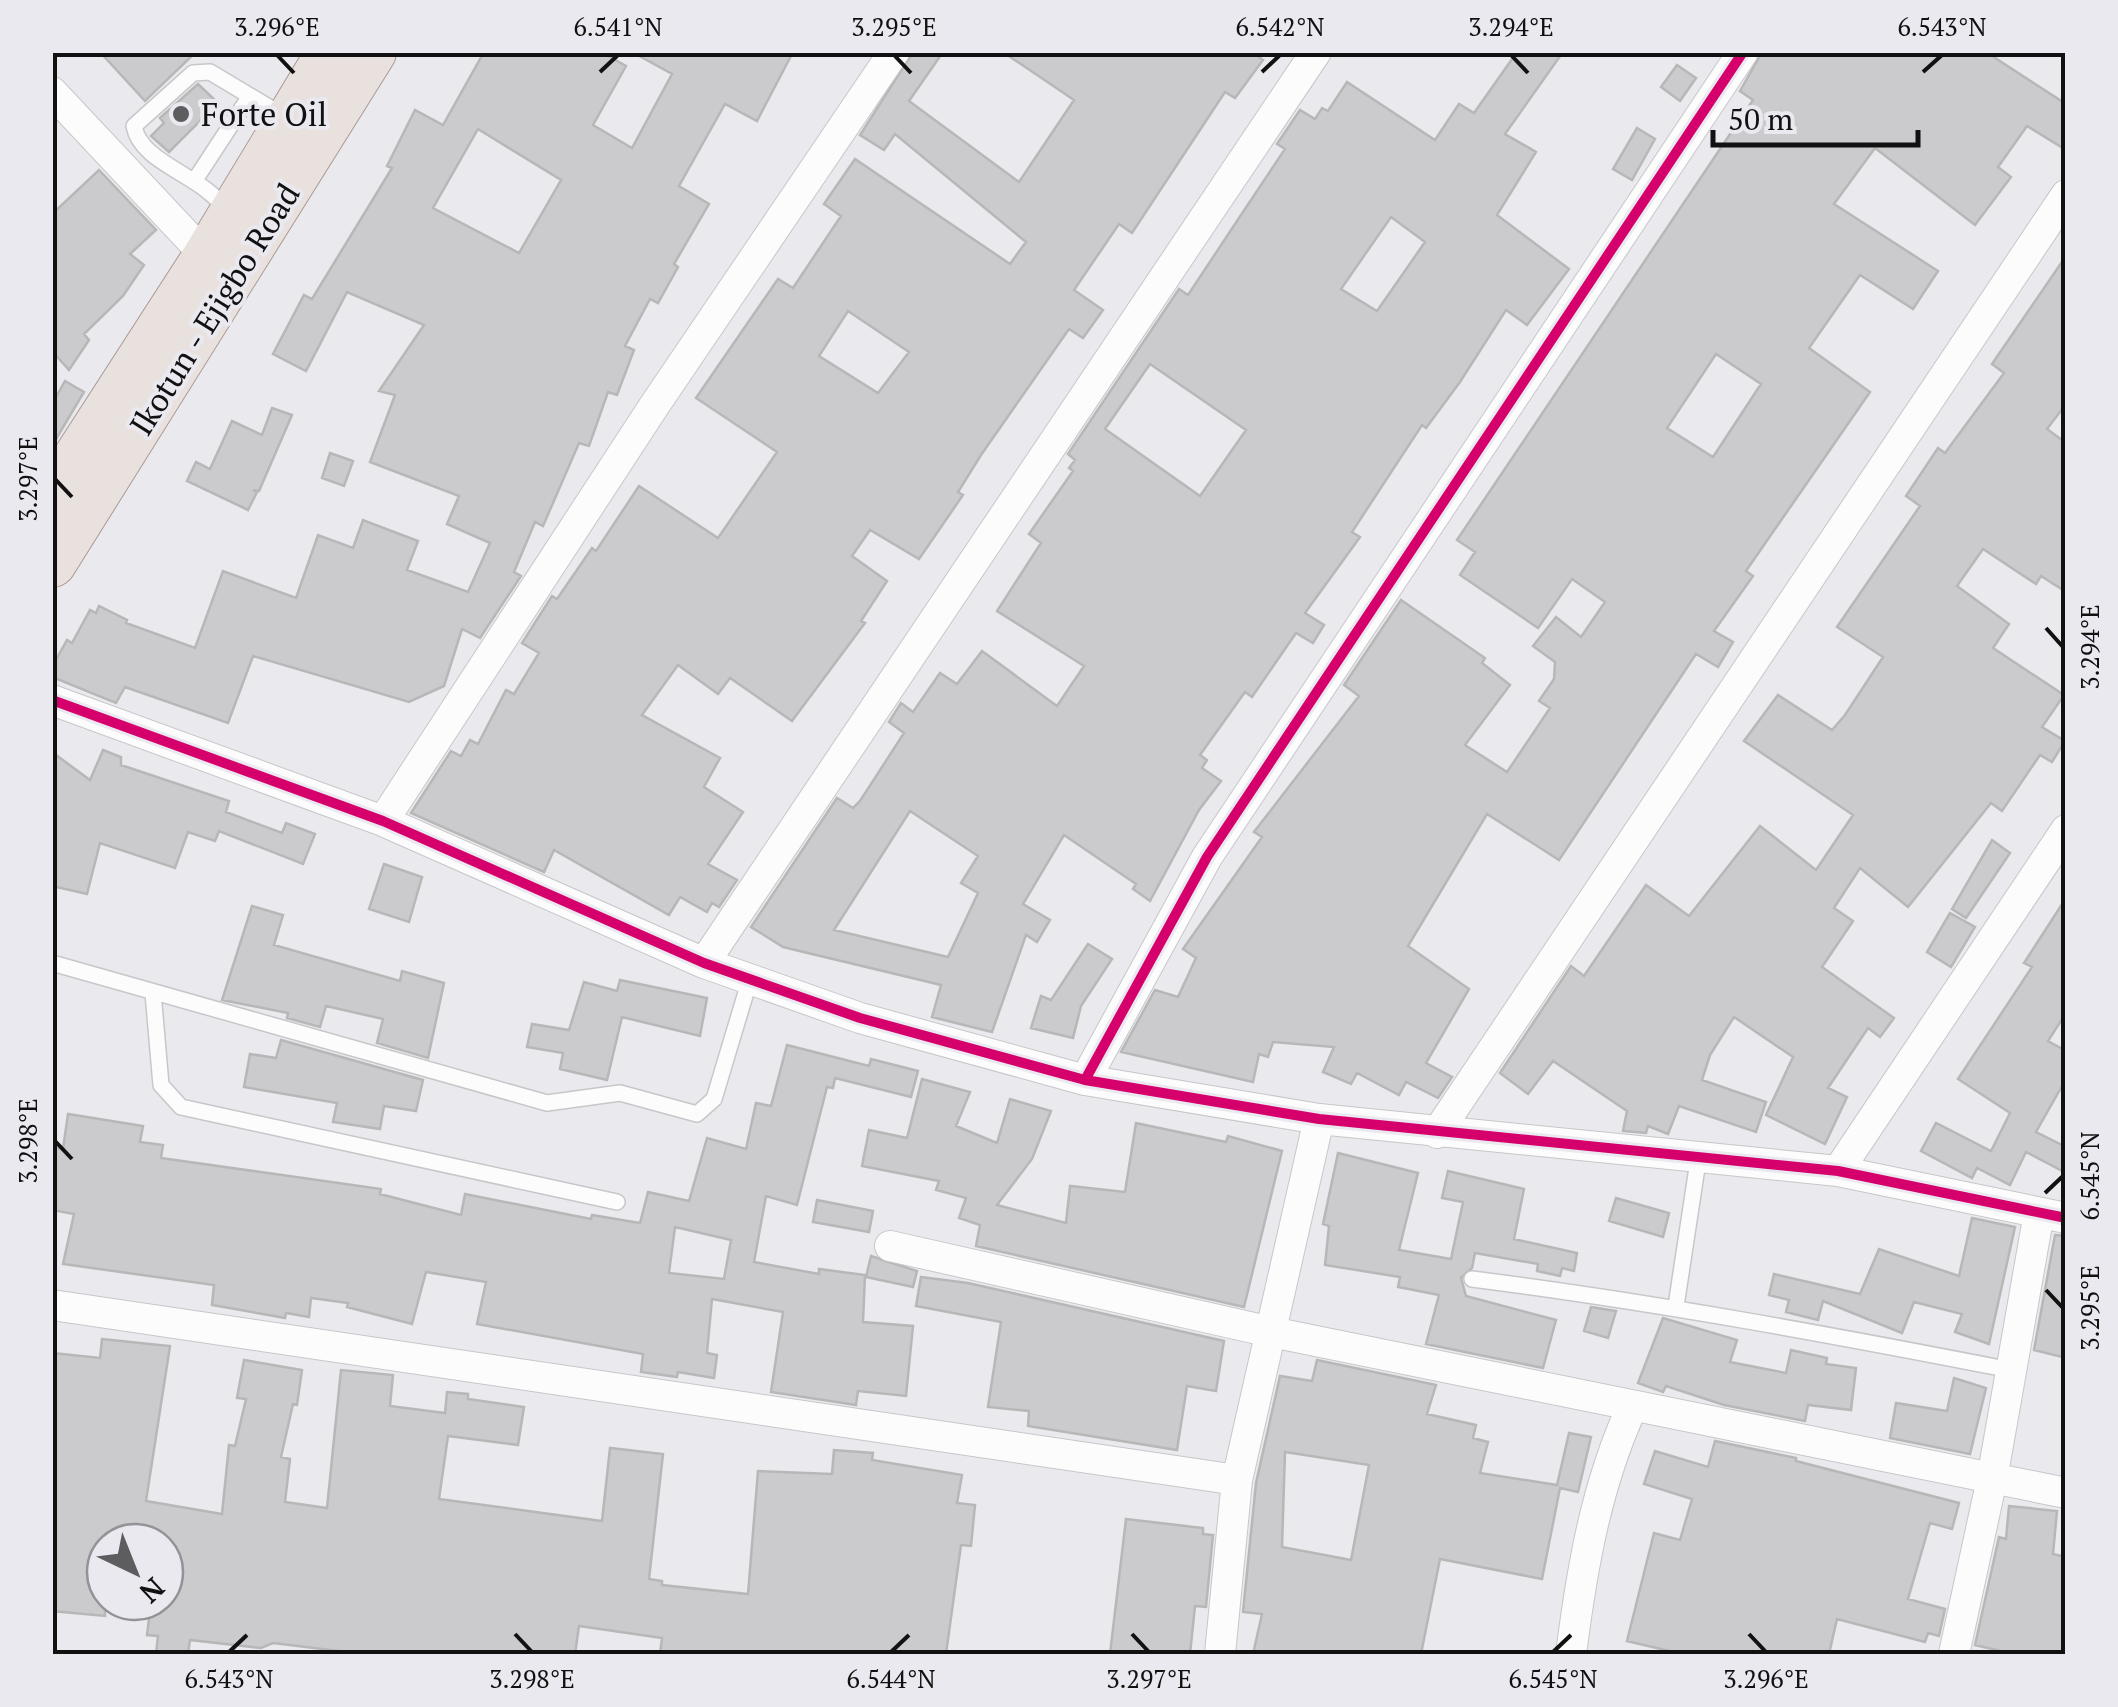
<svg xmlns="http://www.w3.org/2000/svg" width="2118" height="1707" viewBox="0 0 2118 1707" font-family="'PT Serif',serif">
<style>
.building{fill:#cbcacc;stroke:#b8b7b8;stroke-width:2.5;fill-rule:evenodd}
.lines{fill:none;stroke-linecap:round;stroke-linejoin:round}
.service-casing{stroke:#c7c7ca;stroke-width:18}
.minor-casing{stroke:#c7c7ca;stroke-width:32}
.primary-casing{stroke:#a99994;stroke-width:50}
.service{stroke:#fcfcfc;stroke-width:15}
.minor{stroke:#fcfcfc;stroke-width:30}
.primary{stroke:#e9e1de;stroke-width:48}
.cycleway-casing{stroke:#e9e9ef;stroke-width:16}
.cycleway{stroke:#d6006c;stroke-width:10}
.ticks{fill:none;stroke:#111112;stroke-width:4}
.poi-dot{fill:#5d5d5f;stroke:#e9e9ef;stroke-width:4}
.labels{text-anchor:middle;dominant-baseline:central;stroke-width:8;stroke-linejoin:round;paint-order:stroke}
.poi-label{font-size:32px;fill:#111112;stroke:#e9e9ef;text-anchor:start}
.street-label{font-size:32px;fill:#111112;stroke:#e9e9ef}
.neatline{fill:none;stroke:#111112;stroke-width:4}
.ticks-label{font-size:25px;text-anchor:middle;fill:#111112}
</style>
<rect width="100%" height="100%" fill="#eaeaee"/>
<!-- building -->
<path class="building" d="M100,52h96l-51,49z
M484,52h117l25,14 -33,59 39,23 40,-74 -40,-22h161l-36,69 -32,-17 -46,82 30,18 -35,60 4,3 -20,36 -8,-4 -25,47 9,4 -17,45 -9,-3 -19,54 -10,-3 -36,83 -8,-4 -21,50 7,4 -41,62 -18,-9 -18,57 -35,16 -156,-46 -25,67 -103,-36 -9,16 -64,-26v-10l15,-27 5,3 18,-33 6,3 3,-7 28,14 -1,3 69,25 28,-77 73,27 22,-63 35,13 10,-28 55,21 -11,29 61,22 22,-49 -43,-19 12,-28 -89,-34 25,-67 -16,-4 45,-66 -77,-33 -41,79 -33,-17 31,-59 8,4 80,-131 -5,-2 28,-56 28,15zM478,129l83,51 -42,73 -86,-45z
M913,52h30l-34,49 110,81 55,-82 -71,-48h249l11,8 -28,38 -10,-6 -93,141 -13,-9 -45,66 29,20 -20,28 -14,-9 -88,126 -23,37 5,3 -44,64 -49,-29 -18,26 35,25 -26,40 4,2 -73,98 -62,-43 -12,16 -40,-29 -36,50 78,43 -16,29 39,25 -35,52 29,16 -18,27 -7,-4 -5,9 -27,-15 -11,18 -115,-65 -10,22 -133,-59 40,-62 10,5 9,-16 8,4 28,-54 8,4 25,-41 -17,-10 30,-47 5,3 35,-51 4,3 43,-65 79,52 59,-86 -81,-54 82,-119 15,9 48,-72 -17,-12 31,-45 155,105 16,-22 -131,-108 -11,16 -24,-15zM848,311l61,41 -31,41 -59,-37z
M1517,52h46l-58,82 31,18 -39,63 72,54 -42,56 -21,-15 -46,72 -34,46 -4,-3 -70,107 8,5 -55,76 19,12 -11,18 -17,-10 -44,64 -7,-5 -45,63 7,5 -5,8 19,13 -22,29 -49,91 -17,-12 3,-5 -72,-49 -41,69 27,16 -13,22 -11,-7 -34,97 -60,-15 9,-32 -158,-38 -32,-20 86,-129 16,10 7,-7 44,-68 -15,-11 12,-19 12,9 27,-39 17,11 25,-33 75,55 27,-40 -87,-55 44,-68 -12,-9 44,-63 -4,-3 6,-8 -7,-6 111,-165 9,6 49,-74 48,-72 -8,-5 23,-34 15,9 7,-11 6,3 19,-29 88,58 24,-36 15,9zM1391,217l34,25 -48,69 -36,-22zM1150,364l96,66 -46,66 -95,-67zM910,811l68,45 -17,27 17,10 -30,64 -114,-27z
M1762,52h224l80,52v46l-39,-24 -29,41 13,10 -36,48 -100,-77 -41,56 104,67 -25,38 -53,-34 -51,73 61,44 -124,179 7,5 -39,55 19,11 -15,25 -22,-13 -137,206 -72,-46 -79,132 61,43 -43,74 26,14 -14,21 -32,-16 -7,13 -42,-22 -6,11 -28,-12 11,-25 -61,-5 -5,15 -9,-3 -6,28 -132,-30 34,-62 23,7 18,-39 -13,-9 79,-112 -8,-5 105,-136 -15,-11 57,-85 84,58 -3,5 28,22 -45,60 42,27 43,-64 -11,-7 15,-22 1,-17 -22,-16 23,-29 25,20 24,-35 -33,-23 -34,49 -78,-53 15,-23 -18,-12 296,-440 -13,-9zM1716,354l45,30 -48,73 -46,-29z
M1677,65l19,13 -16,23 -19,-14z
M198,84l20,19 -49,49 -18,-16 13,-13 -4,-5z
M1637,128l18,11 -23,41 -19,-11z
M99,170l57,60 -26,24 14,11 -21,31 -39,38 5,6 -20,30 -17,-19v-137z
M2066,256v148l-19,25 19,14v149l-25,-16 -5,8 -53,-35 -26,37 52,38 -16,24 71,47 -22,32 23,14 -13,21 -12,-7 -38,56 -11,-8 -83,104 -48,-39 -26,40 19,13 -31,46 72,51 -14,19 -12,-9 -40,60 19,9 -22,47 -59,-29 27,-58 -59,-40 -24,38 -8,25 64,22 -10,30 -77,-26 -11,28 -20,-8 -2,7 -23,-2 4,-20 -74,-50 -25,33 -28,-21 71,-107 13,10 62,-91 43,31 71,-90 56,44 37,-55 -109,-74 34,-46 54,35 13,-15 38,-58 -46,-30 83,-121 -14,-10 32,-48 7,5 59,-80 -12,-9z
M65,381l19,11 -32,54v-42z
M272,408l20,7 -33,76 -6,-1 4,2 -9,18 -61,-29 9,-19 14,7 22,-48 30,14z
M330,453l23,8 -9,25 -22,-8z
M103,750l18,7v8l108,36 -3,11 56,21 4,-10 29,11 -12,30 -84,-33 -4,10 -27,-9 -13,36 -75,-25 -13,51 -35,-8v-134l38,28z
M1992,840l18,13 -44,65 -14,-9z
M384,864l38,13 -13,45 -40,-13z
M2066,898v115l-18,28 18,10v28l-30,53 30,15v26l-40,-21 -16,33 -33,-17 -5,10 -51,-27 15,-28 55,28 19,-38 -52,-34 74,-112 -8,-4z
M252,906l31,9 -9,30 126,36 2,-10 42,12 -16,75 -51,-15 6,-24 -57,-13 -6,21 -33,-9 1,-5 -66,-13z
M1950,913l25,14 -24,40 -24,-15z
M1088,944l24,15 -31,47 -8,32 -42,-10 10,-32 10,4z
M620,980l87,18 -7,38 -78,-19 -15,63 -47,-11 3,-16 -36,-6 5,-23 37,6 15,-48 33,9z
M281,1040l142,40 -7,31 -32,-5 -4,23 -47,-7 4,-19 -93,-16 6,-33 26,4z
M787,1045l82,21 2,-7 47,12 -7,26 -76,-19 -2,10 -6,-1 -30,118 -31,-9 -12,66 65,12v-5l46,6 -2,47 50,4 -7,70 -48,-5 -2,14 -85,-13 12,-80 -71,-13 -5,54 10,2 -3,23 -36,-6 -1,5 -36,-5 2,-18 -166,-30 9,-42 -60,-10 -14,52 -65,-17 1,-4 -37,-5 -2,19 -23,-4 -1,5 -73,-13 2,-20 -151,-21 11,-50 -22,-4v-63l11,2 5,-35 75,12 -3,16 23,3 -2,13 220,31 -1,5 81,21 4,-21 126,25 1,-4 48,8 8,-31 41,9 18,-63 39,11 10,-46 15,3zM675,1227l56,13 -7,39 -55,-6z
M922,1079l48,13 -14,34 41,17 13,-44 41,12 -19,48 -35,46 69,18 4,-37 55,6 11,-69 90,19 2,-6 54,15 -38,156 -268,-61 4,-21 -21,-7 7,-20 -30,-8 3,-9 -77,-15 7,-36 38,8z
M1338,1153l80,20 -19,77 52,9 12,-57 -21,-4 6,-27 76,18 -10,50 63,14 -3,18 -12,-3 -2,8 -23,-5 1,-7 -63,-11 -3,15 -11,10 5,18 90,24 -13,48 -117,-24 13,-49 -41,-8 2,-10 -75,-12 4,-39 -6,-2z
M1616,1198l53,15 -6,24 -54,-16z
M817,1200l56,11 -4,21 -56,-10z
M1972,1218l43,9 -26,117 -34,-12 7,-18 -48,-12 -12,31 -79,-32 -5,19 -32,-8 3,-12 -20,-5 5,-21 86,20 19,-45 80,27z
M2055,1235l11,1v122l-32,-8z
M871,1256l46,15 -4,16 -47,-10z
M921,1277l47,6 256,58 -8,50 -29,-5 -10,64 -149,-24 1,-15 -41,-4 13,-85 -85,-16z
M1591,1307l25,4 -8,27 -24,-7z
M1663,1318l74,22 -7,22 56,11 5,-23 36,8 -1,6 30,4 -5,42 -43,-5 -3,16 -81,-16 -58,-19 -3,6 -25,-9z
M102,1339l68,7 -24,155 76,13 7,-69 6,1 11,-47 -9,-1 7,-38 58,10 -5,35 -4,-1 -12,53 9,2 -5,43 42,6 14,-138 52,5 -3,31 55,7 2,-21 21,2v5l56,8 -6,38 -70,-9 -9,63 163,22 8,-73 53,6 -14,125 13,2v4l86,9 10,-123 74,3 2,-24 39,3 -1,7 90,15 -5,28 18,2 -4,41 -10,-1 -15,109h-286l2,-16 -83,-12 -4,28h-212l-90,-11 -12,5 -71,-8 -2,14h-32l2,-18 -11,-1 4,-33h14v-60h-60v74l-53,-5v-258l48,5z
M1317,1360l119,25 -9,29 49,11 -3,13 15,4 -8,31 77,12 12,-52 22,4 -13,55 -18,-4 -18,91 -102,-20 -19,95h-168l9,-40 -19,-2 13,-129 24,-107 32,5zM1285,1452l84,13 -18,95 -69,-13z
M1954,1378l32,10 -16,66 -80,-16 6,-35 51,8z
M1715,1441l81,17v3l163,42 -7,26 -22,-6 -22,76 37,10 -6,27 -11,-3 -3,9 -88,-23 -8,35h-147l-55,-13 27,-108 26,7 12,-41 -48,-15 11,-33 53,16z
M2009,1506l48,5 -4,43 13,3v97h-53l-38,-9 24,-108 7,2z
M1126,1519l77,9v6l10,1 -7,72 -11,-1 -5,48h-80z"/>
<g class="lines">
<!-- service casing -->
<g class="service-casing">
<path id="service" d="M195,180l53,-81
M226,211c-21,-36 -85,-46 -92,-85l59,-53 17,-1 77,46
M52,963l495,140 73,-10 77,21 17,-15 36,-120
M153,993l8,92 20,22 436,95
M1472,1279c181,23 360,56 539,91
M1676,1306l22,-145"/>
</g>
<!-- minor casing -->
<g class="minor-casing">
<path id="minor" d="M52,92l155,165
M52,700l331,121 321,142 156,55 225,62 234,39 519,52 228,47
M383,821l271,-415 240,-354
M704,963l612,-911
M1085,1080l122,-223 536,-805
M1437,1133l629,-938
M1838,1171l228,-341
M890,1246l381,86 795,161
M52,1305l1185,175
M1220,1654l17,-174 82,-361
M1571,1654c11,-86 25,-168 61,-247
M1954,1654l38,-175 47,-266"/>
</g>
<!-- primary casing -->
<g class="primary-casing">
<path id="primary" d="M52,497l155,-240 124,-205
M52,563l320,-511"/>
</g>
<!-- service -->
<use href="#service" class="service"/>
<!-- minor -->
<use href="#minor" class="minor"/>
<!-- primary -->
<use href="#primary" class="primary"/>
<!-- cycleway casing -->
<g class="cycleway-casing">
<path id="cycleway" d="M52,700l331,121 321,142 156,55 225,62 234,39 519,52 228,47
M1085,1080l122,-223 536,-805"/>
</g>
<!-- cycleway -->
<use href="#cycleway" class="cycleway"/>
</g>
<!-- ticks -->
<path class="ticks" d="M277,55l17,18M894,55l17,18M1511,55l17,18M600,72l18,-17M1262,72l18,-17M1923,72l19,-17M55,479l17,18M2046,628l17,19M55,1141l17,18M2045,1193l18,-17M2046,1290l17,18M515,1634l17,18M1132,1634l17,18M1749,1634l17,18M229,1652l18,-17M891,1652l18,-17M1553,1652l18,-17"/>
<!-- markers -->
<circle class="poi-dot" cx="181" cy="114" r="10"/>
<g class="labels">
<!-- poi labels -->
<g class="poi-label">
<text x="201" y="114">Forte Oil</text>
</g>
<!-- street labels -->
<g class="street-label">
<text transform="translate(214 309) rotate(-58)">Ikotun - Ejigbo Road</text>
</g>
</g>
<!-- border -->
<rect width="2118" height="1707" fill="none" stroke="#e9e9ef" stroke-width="110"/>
<!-- north arrow -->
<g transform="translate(135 1572) rotate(137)"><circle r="48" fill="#e9e9ef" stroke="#939397" stroke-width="2.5"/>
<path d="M0-8L18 38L0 25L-18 38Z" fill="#5d5d5f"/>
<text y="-15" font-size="28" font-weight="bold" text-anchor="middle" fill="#111112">N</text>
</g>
<!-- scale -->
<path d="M1713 130v15h205v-15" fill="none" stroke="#111112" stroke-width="5"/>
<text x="1728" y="130" font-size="30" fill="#111112" stroke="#e9e9ef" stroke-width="8" paint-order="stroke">50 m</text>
<rect x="55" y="55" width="2008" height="1597" class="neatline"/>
<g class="ticks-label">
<text x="277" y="36">3.296°E</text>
<text x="618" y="36">6.541°N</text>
<text x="894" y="36">3.295°E</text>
<text x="1280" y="36">6.542°N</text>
<text x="1511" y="36">3.294°E</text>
<text x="1942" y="36">6.543°N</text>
<text transform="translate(28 479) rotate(-90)" y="9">3.297°E</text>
<text transform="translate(2090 647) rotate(-90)" y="9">3.294°E</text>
<text transform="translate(28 1141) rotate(-90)" y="9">3.298°E</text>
<text transform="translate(2090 1176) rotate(-90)" y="9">6.545°N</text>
<text transform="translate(2090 1308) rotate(-90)" y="9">3.295°E</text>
<text x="229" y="1688">6.543°N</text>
<text x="532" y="1688">3.298°E</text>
<text x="891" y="1688">6.544°N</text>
<text x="1149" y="1688">3.297°E</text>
<text x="1553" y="1688">6.545°N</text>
<text x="1766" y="1688">3.296°E</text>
</g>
</svg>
